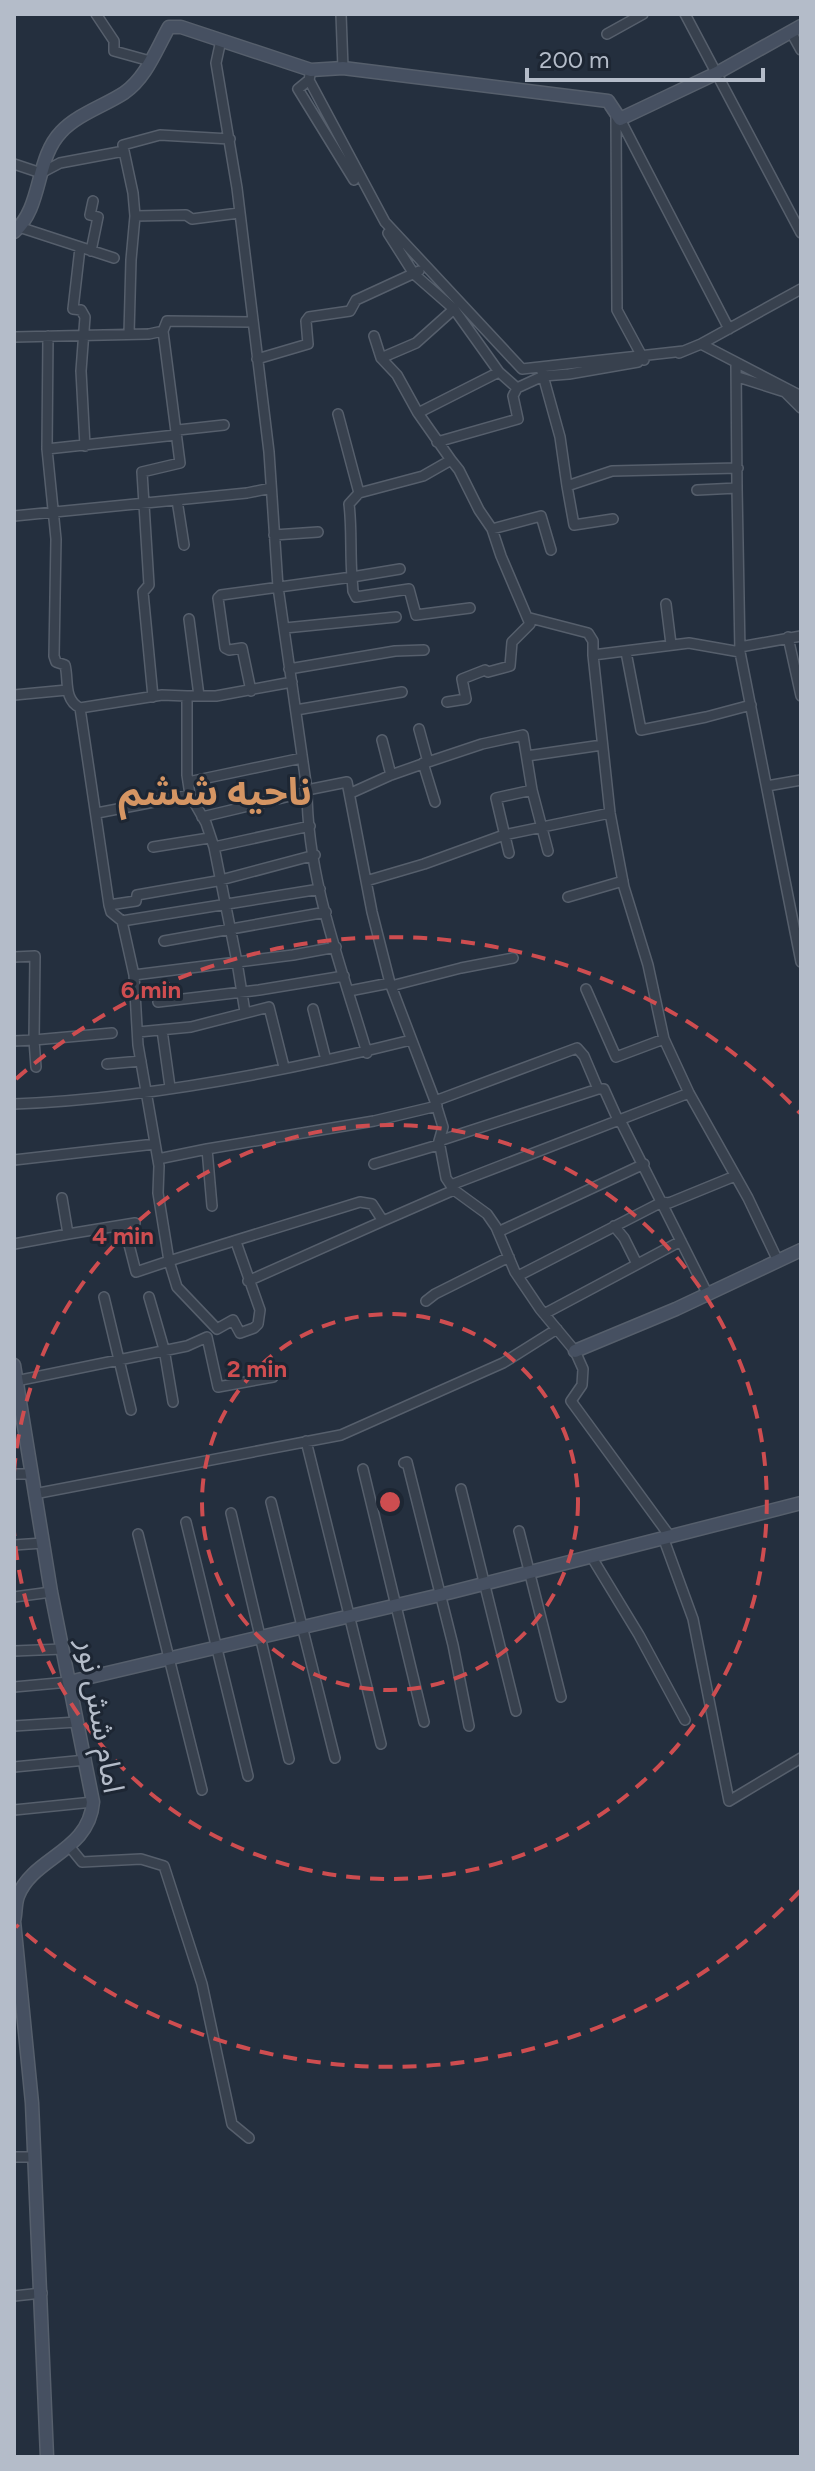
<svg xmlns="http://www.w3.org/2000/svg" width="815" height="2471" viewBox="0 0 815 2471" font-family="Figtree,'Noto Sans Arabic',sans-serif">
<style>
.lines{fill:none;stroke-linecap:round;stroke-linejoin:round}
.street-casing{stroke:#565f6c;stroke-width:12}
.secondary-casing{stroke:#565f6c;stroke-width:15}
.street{stroke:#38414e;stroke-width:9}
.secondary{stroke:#465061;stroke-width:12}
.ring{fill:none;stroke:#ce4d50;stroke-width:4;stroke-dasharray:14 10}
.labels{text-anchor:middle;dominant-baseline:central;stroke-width:6;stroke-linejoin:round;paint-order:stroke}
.street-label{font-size:30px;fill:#b4bcc9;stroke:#1d2633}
.district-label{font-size:38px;font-weight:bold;fill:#d59563;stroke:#1d2633}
.centre{fill:#ce4d50;stroke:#1d2633;stroke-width:4}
.ring-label{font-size:24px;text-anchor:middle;font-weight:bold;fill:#ce4d50;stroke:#1d2633;stroke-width:6;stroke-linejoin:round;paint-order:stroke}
</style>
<rect width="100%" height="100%" fill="#242f3e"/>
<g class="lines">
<!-- street casing -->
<g class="street-casing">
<path id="street" d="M96,14l18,27v10l36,10
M341,14l2,54
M685,14l116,219
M791,32l10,18
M607,34l36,-20
M221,40l-5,23 21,125 32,264 9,135 29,203 40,-8 25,130 18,71 45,118 8,26 -4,14 7,37 8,12 33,24 9,13 19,45 25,37 35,42 8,18 -1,16 -11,16 98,134
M311,70l-2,10 76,142 137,147 162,-18
M309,80l-11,9 56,91
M616,116l1,194 27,50
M620,119l109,210
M124,151l9,42 2,23 -4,44 -2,74
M14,164l27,9 19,-10 64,-12 -1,-6 37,-10 70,4
M135,216l51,-1 6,4 47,-6
M19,227l95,31
M388,233l26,41 40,35 45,63 18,16
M80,248l-7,61 8,1 4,7 -4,54 4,75
M91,251l7,-34 -8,-2 3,-14
M48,336l-1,113 9,90 -2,117 2,6 9,3c4,15 -2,34 15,43l29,197
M374,336l7,22 16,17 21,38 81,-41
M14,337l135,-3 14,-3 4,-10 85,1
M701,344l100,52
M679,353l22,-9 100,-55
M381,358l35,-15 38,-34
M257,359l51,-15 -2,-23 3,-4 41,-6 6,-11 63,-29
M542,372l18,65 7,49
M738,377l47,15 16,16
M338,414l21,79
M437,442l81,-23 -5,-23 4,-8 26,-12 26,-2 69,-12
M47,449l129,-14 2,-5 46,-5
M697,490l40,-2
M177,500l7,45
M14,516l233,-23 24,-5
M613,519l-39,6 -7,-39 45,-15 126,-3
M492,529l49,-13 10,34
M274,535l44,-3
M400,569l-48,8c-2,-25 0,-49 -3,-73l10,-11 64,-17 28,-16 -33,-47
M666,604l5,40
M530,618l58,15 5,8v14l96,-12 51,9 -3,-164 -1,-124
M189,619l10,77
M285,628l111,-11
M788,637l13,59
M740,647l61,-11
M626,652l15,78 65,-13 45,-12
M740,652l61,310
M593,655l17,158 14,74 24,78 16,74 25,54 59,105 30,63
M289,669l106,-18 29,-1
M251,691l-9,-43 -13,2 -4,-2 -7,-50 3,-3 131,-18 1,14 3,6 53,-8 7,26 54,-7
M14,695l53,-5
M153,697l-10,-105 6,-7 -7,-113 38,-9 -17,-132
M447,702l19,-3 -4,-20 23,-9 3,2 22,-6 2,-24 18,-18 -29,-68 -9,-27 -13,-19 -20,-40 -8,-10
M80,708l82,-13 25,1
M296,710l106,-18
M527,756l75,-11
M428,762l54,-18 41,-9 9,55 16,61
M423,763l12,39
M391,775l37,-13 -9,-33
M188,782l114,-24
M767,786l34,-6
M307,790c0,89 35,178 60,263
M351,793l40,-18 -9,-35
M97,813l93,-18
M202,817l105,-25
M153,847l56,-9
M214,847l96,-21
M509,853l-13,-55 36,-8
M366,881l58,-17 80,-29 106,-22
M568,897l55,-16
M122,921l198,-32
M164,941l162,-29
M14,957l21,-1 -1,84 78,-7
M134,975l159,-20 43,-8
M391,986l70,-18 52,-10
M586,989l30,68 48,-18
M349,991l41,-8
M158,1002l101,-12 85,-14
M313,1009l13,51
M245,1012l-8,-50 -23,-115 -8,-24 -16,-28 -3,-20v-79h29l76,-14
M162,1030l8,57
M138,1032l53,-5 78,-20 15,60
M14,1041l20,-1 2,27
M107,1064l34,-3
M435,1101l142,-53 7,8 14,33h6l14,31 4,4 86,171
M14,1104c128,-5 273,-33 397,-64
M207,1149l167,-28 63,-15
M158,1159l49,-10 5,57
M14,1160l141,-16
M374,1164l64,-19 1,-4 159,-52
M451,1185l238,-92
M124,1225l12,47 33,-11 -11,-68 1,-27 -21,-121 -4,-70 -12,-54 -11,-9 -2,-7 27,-4 1,-6 80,-14 98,-26
M614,1226l10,12 13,26
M498,1232l146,-68
M68,1234l67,-11
M236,1242l24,68 -2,14 -4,4 -14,5 -7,-13 -16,9 -40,-42 -8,-26 191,-59 12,2 11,17 71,-31
M14,1244l54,-10 -6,-36
M518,1276l144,-74 7,1 66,-27
M248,1281l135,-60
M104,1297l27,113
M149,1297l15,52 9,53
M426,1301l9,-7 74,-37
M544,1314l137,-73
M16,1381l171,-35 20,-9 11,50 55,-10
M306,1441l75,303
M404,1463l3,-1 46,183 16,81
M363,1469l61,253
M14,1474h17
M461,1489l55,222
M34,1494l307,-59 162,-72 54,-34
M271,1502l64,256
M231,1513l58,246
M186,1522l62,254
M519,1531l42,166
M138,1534l64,256
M663,1537l30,82 36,182 72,-43
M14,1545l29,-2
M591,1556l48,79 46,85
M14,1597l37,-5
M14,1651l49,-2
M14,1687l55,-5
M14,1726l63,-4
M14,1767l72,-7
M14,1810l79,-8
M69,1846l13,16 59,-3 23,7 38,118 30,140 17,14
M14,2157h21
M14,2296l28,-3"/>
</g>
<!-- secondary casing -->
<g class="secondary-casing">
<path id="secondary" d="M14,232c29,-25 21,-73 47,-100 17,-18 43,-26 63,-39 22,-15 32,-43 45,-66h12l130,43 32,-2 265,33 12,18 97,-46 84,-47
M575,1351l101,-42 125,-59
M14,1365l37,227 42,210c-4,50 -60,55 -75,94 -3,8 -2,17 -4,25l18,182 15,354
M69,1682l371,-87 361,-92"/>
</g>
<!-- street -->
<use href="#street" class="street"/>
<!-- secondary -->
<use href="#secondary" class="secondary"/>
</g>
<!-- distance rings -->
<g class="ring">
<circle cx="390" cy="1502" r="188"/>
<path d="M14 1472A377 377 0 1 1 14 1532"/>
<path d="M800 1891A565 565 0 0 1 16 1925M16 1079A565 565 0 0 1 800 1113"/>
</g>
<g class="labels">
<!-- street labels -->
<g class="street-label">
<text transform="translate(101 1716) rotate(80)">امام شش نور</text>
</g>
<!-- district labels -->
<g class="district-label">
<text x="215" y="792">ناحیه ششم</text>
</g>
</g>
<circle cx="390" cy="1502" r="12" class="centre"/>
<g class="ring-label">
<text x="151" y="998">6 min</text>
<text x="123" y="1244">4 min</text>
<text x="257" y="1377">2 min</text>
</g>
<!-- border -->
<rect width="815" height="2471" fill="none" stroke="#b4bcc9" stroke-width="32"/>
<!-- scale -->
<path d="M527 68v12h236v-12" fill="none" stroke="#b4bcc9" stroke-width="4"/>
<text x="539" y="68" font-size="24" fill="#b4bcc9" stroke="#1d2633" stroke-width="6" paint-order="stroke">200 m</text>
</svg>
